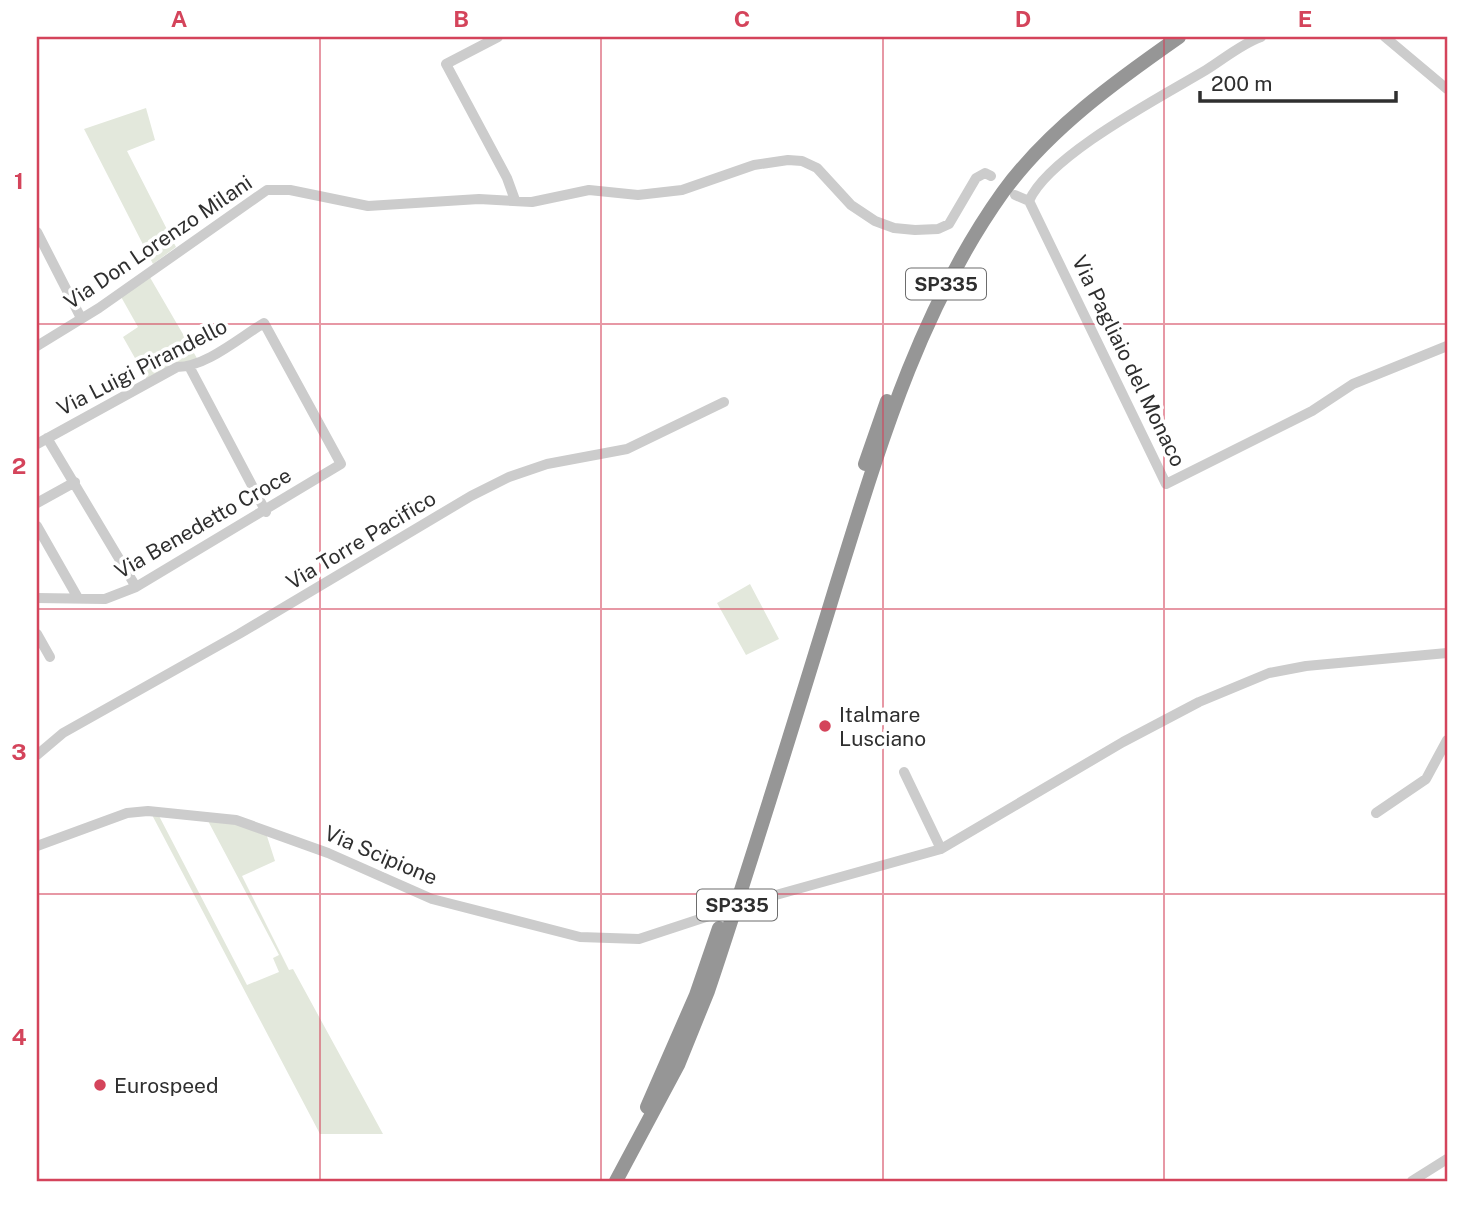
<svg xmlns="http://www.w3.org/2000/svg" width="1484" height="1218" viewBox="0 0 1484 1218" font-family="'Public Sans',sans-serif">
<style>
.green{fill:#e3e8dc}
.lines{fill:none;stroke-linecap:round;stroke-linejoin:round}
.minor-tunnel{stroke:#d5d5d5;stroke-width:10;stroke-dasharray:10 5;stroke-linecap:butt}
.minor{stroke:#ccc;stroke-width:10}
.highway{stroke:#969696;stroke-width:14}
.grid{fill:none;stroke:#d4445b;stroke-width:2;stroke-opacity:0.55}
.poi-dot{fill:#d4445b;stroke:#fff;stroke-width:2.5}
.labels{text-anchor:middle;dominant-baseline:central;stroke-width:7;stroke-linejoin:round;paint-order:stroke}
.shield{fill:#fff;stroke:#6d6d6d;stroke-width:2}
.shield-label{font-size:19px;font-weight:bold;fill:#2f2f2f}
.street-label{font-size:21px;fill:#2f2f2f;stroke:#fff}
.poi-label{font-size:21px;fill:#2f2f2f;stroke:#fff;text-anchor:start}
.neatline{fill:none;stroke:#d4445b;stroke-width:2.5}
.grid-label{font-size:23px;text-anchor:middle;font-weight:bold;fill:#d4445b}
</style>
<rect width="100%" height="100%" fill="#fff"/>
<!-- green -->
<path class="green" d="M146,108l9,32 -28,11 49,96 -23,17 -69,-135z
M148,274l50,86 -50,21 -25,-44 15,-10 -18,-32z
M750,584l29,55 -33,16 -29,-52z
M151,813l7,1 89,171 32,-13 -6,-14 6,-3 -72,-136 58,11 10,31 -33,15 47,94 4,-1 90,165h-63z"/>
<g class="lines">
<!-- minor-tunnel -->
<path class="minor-tunnel" d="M712,915l25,-8"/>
<!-- minor -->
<path class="minor" d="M498,37l-52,27 61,114 8,22
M1385,37l62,52
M1015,195l14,6
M1029,201l137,283 146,-73 41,-27 94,-38
M1029,201c20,-46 132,-104 177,-131 18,-11 35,-26 55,-33
M37,232l44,86
M37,346l62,-38 168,-118h23l78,16 111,-7 53,3 57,-12 49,5 44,-5 72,-25 34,-5 14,1 15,7 34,37 24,16 19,7 21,2 23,-1 11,-5 27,-46 9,-5 6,3
M190,368l76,144
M47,438l89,149
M37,444l140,-77c29,0 62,-29 87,-44l77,141 -205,123 -31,12 -68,-1
M37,503l38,-21
M37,526l41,72
M37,634l13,23
M37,755l26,-22 176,-99 232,-138 38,-19 38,-13 80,-15 97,-47
M904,772l37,77
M1376,813l50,-34 21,-39
M37,846l90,-33 21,-2 88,9 92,33 104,46 148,38 59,2 73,-24
M747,903l194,-54 182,-107 76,-40 70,-29 37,-7 141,-13
M1412,1181l35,-22"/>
<!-- highway -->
<path class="highway" d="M865,464l22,-63
M647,1107l49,-112 23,-67
M616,1181l62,-116 30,-74c45,-134 86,-268 127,-402 43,-138 83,-278 168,-397 46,-63 113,-111 176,-155"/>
</g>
<!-- grid -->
<path class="grid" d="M320,37v1144M601,37v1144M883,37v1144M1164,37v1144M37,324h1410M37,609h1410M37,894h1410"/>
<!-- markers -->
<g class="poi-dot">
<circle cx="825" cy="726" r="7"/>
<circle cx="100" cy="1085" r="7"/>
</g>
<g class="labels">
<!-- shield labels -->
<g class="shield">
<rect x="906" y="268.5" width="80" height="31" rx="5"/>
<rect x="697" y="889.5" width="80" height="31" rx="5"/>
</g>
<g class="shield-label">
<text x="946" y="284">SP335</text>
<text x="737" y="905">SP335</text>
</g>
<!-- street labels -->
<g class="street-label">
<text transform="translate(158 242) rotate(-34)">Via Don Lorenzo Milani</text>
<text transform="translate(1129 361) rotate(64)">Via Pagliaio del Monaco</text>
<text transform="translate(142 367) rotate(-27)">Via Luigi Pirandello</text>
<text transform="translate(203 523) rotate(-30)">Via Benedetto Croce</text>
<text transform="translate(361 540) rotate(-31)">Via Torre Pacifico</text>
<text transform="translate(381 855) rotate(23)">Via Scipione</text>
</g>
<!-- poi labels -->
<g class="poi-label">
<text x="839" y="714">Italmare<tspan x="839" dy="24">Lusciano</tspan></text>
<text x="114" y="1085">Eurospeed</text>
</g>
</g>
<!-- border -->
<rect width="1484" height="1218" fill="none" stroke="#ffffff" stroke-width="77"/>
<!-- scale -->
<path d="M1200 91v10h196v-10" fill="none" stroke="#2f2f2f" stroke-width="3.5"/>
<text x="1211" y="91" font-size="21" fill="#2f2f2f" stroke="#ffffff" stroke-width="5" paint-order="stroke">200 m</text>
<rect x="38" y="38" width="1408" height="1142" class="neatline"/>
<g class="grid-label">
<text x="179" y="27">A</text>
<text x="461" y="27">B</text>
<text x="742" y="27">C</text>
<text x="1023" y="27">D</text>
<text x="1305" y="27">E</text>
<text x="19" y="189">1</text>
<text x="19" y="474">2</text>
<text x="19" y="760">3</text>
<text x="19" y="1045">4</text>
</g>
</svg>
